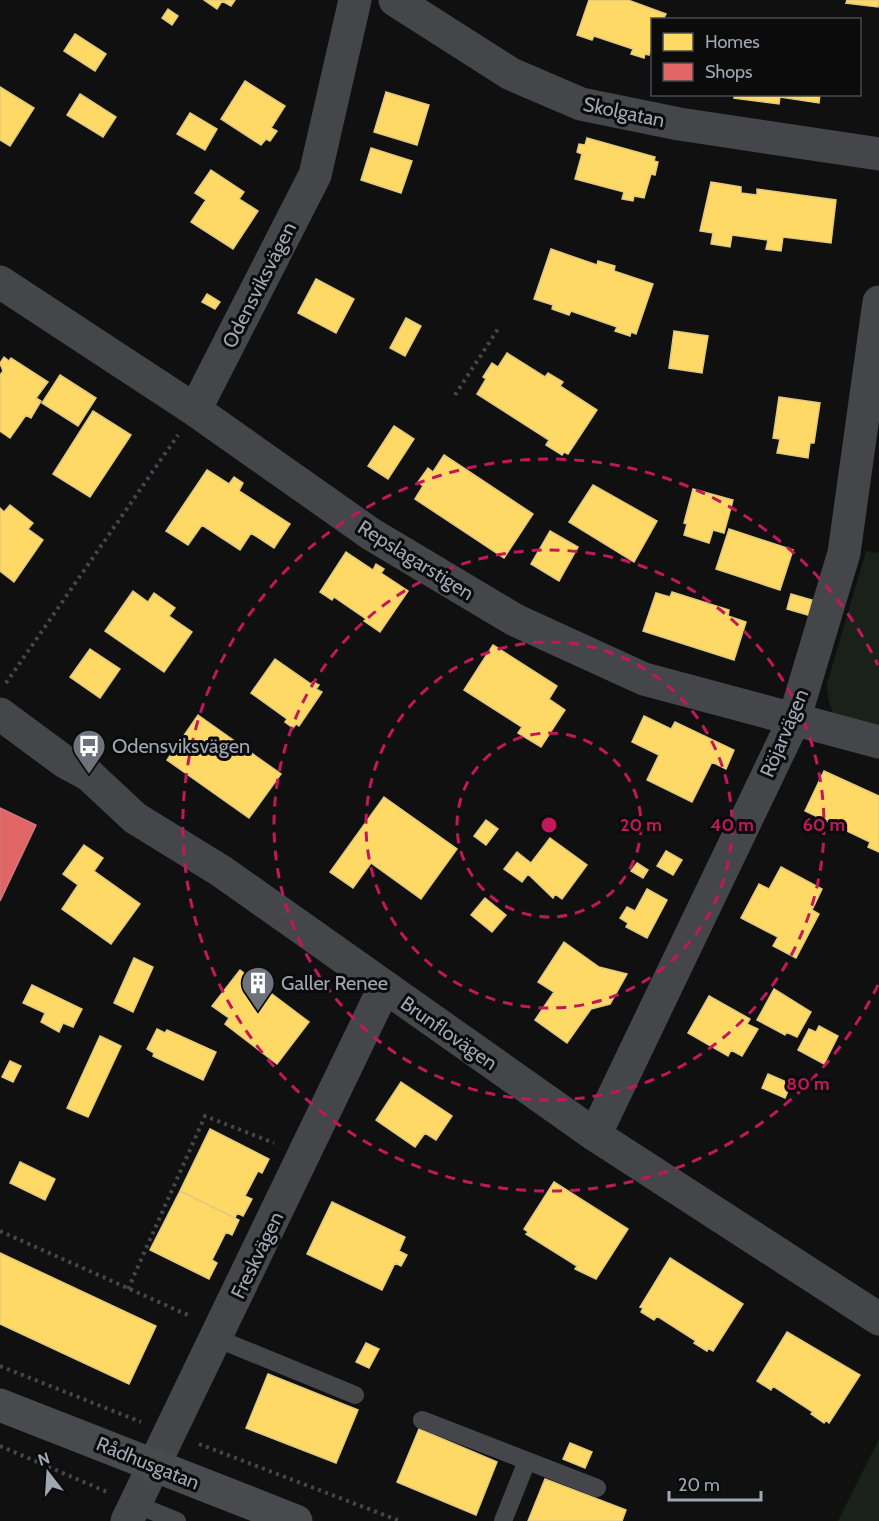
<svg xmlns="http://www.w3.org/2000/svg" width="879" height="1521" viewBox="0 0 879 1521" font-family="Cabin,sans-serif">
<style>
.green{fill:#1a211b}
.homes{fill:#ffd966;stroke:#e2ca7d;stroke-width:1.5}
.shops{fill:#e06666;stroke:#cc7a7d;stroke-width:1.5}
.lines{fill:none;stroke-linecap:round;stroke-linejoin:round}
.path{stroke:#45484b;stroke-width:4;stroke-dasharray:3 4.5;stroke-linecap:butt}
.service{stroke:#44464a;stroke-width:18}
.minor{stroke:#44464a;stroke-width:33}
.secondary{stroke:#484a4e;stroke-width:33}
.ring{fill:none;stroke:#c2185b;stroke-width:3;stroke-dasharray:10 8}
.labels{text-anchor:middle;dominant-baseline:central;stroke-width:6;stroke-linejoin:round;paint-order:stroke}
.street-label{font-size:20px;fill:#9fa7b4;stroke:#0b0b0c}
.poi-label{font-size:20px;fill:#9fa7b4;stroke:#0b0b0c;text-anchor:start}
.centre{fill:#c2185b;stroke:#0b0b0c;stroke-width:3}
.ring-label{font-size:18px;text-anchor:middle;font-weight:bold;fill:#c2185b;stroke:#0b0b0c;stroke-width:6;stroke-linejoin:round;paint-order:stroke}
</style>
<rect width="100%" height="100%" fill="#101011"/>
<!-- green -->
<path class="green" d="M866,551l13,2v176c-34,-8 -51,-4 -52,-45z
M879,1439v82h-41z"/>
<!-- homes -->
<path class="homes" d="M204,0h31l-4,6 -9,-5 -5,8z
M589,0h39l38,14 -3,6h-11v27l-3,8 -4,-1 -1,4 -13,-4 2,-5 -39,-13 -2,4 -15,-5z
M847,0h32l-1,7 -32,-4z
M168,9l10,7 -6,9 -10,-7z
M75,34l31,20 -11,17 -31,-20z
M245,81l40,25 -14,22 6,3 -7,10 -4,-2 -5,6 -40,-26z
M0,87l34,21 -24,38 -10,-6z
M386,92l43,13 -12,40 -43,-13z
M80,94l36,23 -13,20 -36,-22z
M735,94h85l-1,9 -39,-6 -1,7 -45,-6z
M190,113l27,16 -12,21 -28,-16z
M587,138l68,19 -1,4 4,1 -3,13 -4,-1 -7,24 -10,-2 -1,5 -11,-2 2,-7 -49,-13 7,-25 -5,-2 2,-8 6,1z
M371,148l41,13 -11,32 -40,-13z
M211,170l33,22 -5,7 19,12 -25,38 -42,-27 15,-22 -11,-7z
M711,182l30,5v6l16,2v-6l79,11 -5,43 -48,-6 -2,14 -15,-2 2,-9 -36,-5 -2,12 -19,-3 2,-11 -13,-2z
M551,249l46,16 1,-4 17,5 -1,5 39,13 -17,50 -5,-2 -1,4 -15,-5 2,-4 -46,-16 -2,4 -17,-6 1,-4 -19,-6z
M316,279l38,20 -18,34 -38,-20z
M207,294l13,8 -5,7 -13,-7z
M406,318l15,8 -16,30 -15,-8z
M674,331l34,5 -6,37 -33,-5z
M507,353l38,24 3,-4 15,9 -3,4 37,24 -29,44 -4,-2 -2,3 -16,-10 3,-5 -72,-46 9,-15 -3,-2 9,-14 6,4z
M4,357l5,4 2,-3 37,24 -12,16 5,3 -10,17 -5,-3 -16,23 -10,-7v-56l3,-4 -3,-8z
M60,375l36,23 -18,28 -36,-23z
M779,397l41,6 -6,40h-4l-2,15 -31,-5 3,-14 -7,-1z
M93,411l38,24 -41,62 -37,-23z
M394,426l20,13 -26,40 -20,-13z
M444,455l89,59 -29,44 -89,-59 8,-13 -5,-4 10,-14 5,4z
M207,470l22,14 5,-7 9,6 -4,8 51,33 -16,24 -23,-15 -11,17 -38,-25 -14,20 -22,-14z
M593,485l64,36 -23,41 -65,-40z
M693,489l40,11 -9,33 -11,-3 -4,13 -25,-8 3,-11 -3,-1z
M10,505l23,18 -5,6 15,11 -29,42 -14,-11v-63l4,4z
M729,529l64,21 -13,40 -64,-21z
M550,531l28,16 -19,34 -28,-17z
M346,552l27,18 3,-6 8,5 -3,4 27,18 -28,41 -16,-11 2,-2 -32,-22 -2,3 -12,-8z
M133,591l15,11 6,-9 21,15 -6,8 23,16 -28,40 -59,-41z
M672,592l57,18 -1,6 18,6 -12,38 -91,-29 13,-38 14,4z
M791,594l21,6 -4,15 -21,-6z
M493,645l64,41 -8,13 16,11 -24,37 -23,-14 4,-6 -58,-37z
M90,649l30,20 -20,29 -30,-21z
M275,659l36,25 2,-2 6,3 -3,4 6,3 -23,34 -3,-2 -3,4 -8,-6 2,-3 -36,-26z
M198,715l83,59 -32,44 -82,-58z
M644,716l27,13 4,-7 59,28 -8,19 -14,-7 -20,40 -45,-22 12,-25 -27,-13z
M824,771l55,25v56l-11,-5 2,-5 -65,-31z
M384,797l73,52 -36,50 -50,-36 -18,25 -23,-16z
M486,820l12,9 -12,16 -12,-9z
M550,838l37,27 -25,34 -7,-5 -2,4 -25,-24 -6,8 -18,-13 13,-17 14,11z
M84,845l19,13 -9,13 46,33 -29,40 -49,-35 16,-24 -15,-11z
M666,851l16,9 -9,15 -16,-9z
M637,863l11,7 -5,8 -12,-7z
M781,867l41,22 -10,21 7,4 -23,44 -23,-12 5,-9 -37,-19 18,-34 10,5z
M647,889l20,11 -20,38 -21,-11 2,-4 -8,-5 7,-11 8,4z
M485,898l21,17 -14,17 -21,-17z
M564,942l35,25 28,7 -17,30 -19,5 -24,34 -32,-23 19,-28 -16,-10z
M134,958l19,9 -20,45 -19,-9z
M240,970l69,52 -32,42 -52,-40 4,-6 -17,-12z
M32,985l50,24 -9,18 -10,-4 -4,9 -18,-10 4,-9 -22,-10z
M774,989l37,23 -14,25 -11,-5 -1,3 -28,-15z
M709,996l41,23 -3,5 11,5 -16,27 -11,-6 -3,6 -40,-23z
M819,1026l19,10 -14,28 -26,-14 11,-21 7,3z
M157,1029l8,4 2,-3 49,22 -13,28 -50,-24 1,-3 -7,-4z
M100,1036l21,10 -33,71 -21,-9z
M10,1061l11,5 -8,16 -11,-5z
M768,1074l23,10 -6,14 -23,-10z
M401,1082l51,34 -16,24 -11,-7 -10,14 -39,-27z
M210,1129l59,30 -7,14 -4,-2 -13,25 7,3 -9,17 -6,-3 -2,5 -55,-27z
M20,1162l35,17 -10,21 -35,-17z
M554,1182l74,47 -32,50 -21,-10 2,-3 -51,-32 2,-2 -4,-3z
M180,1191l59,29 -7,15 -6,-3 -14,28 5,3 -8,16 -59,-29z
M332,1202l73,35 -6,14 8,4 -6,11 -6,-3 -13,27 -75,-36z
M0,1253l156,73 -27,58 -129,-60z
M670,1258l73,46 -30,47 -5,-3 -1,3 -13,-8 2,-2 -39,-25 -3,4 -13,-8 2,-4 -3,-1z
M787,1332l73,43 -31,48 -3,-3 -2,3 -13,-9 2,-2 -40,-26 -2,4 -14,-9z
M366,1343l13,6 -10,19 -13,-6z
M268,1374l90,36 -22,53 -90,-35z
M419,1429l78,33 -21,53 -79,-33z
M570,1443l22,9 -7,16 -22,-9z
M545,1479l81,31 -4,11h-94z"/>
<!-- shops -->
<path class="shops" d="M0,808l36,17 -36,76z"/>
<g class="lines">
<!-- path -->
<path class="path" d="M455,395l45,-69
M6,683l172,-248
M0,1231l190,85
M128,1289l77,-173 69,27
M0,1366l141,56
M199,1444l201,77
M0,1446l107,46"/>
<!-- service -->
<path class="service" d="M216,1338l139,57
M422,1420l175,68
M135,1504l42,17
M503,1521l24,-60"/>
<!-- minor -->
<path class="minor" d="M395,0l116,74 70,30 98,20 200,30
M0,282l195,128 176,124 144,86 129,59 235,63
M195,410l120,-235 40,-175
M0,714l65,48 24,13 46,43 86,53 374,264 284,184
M595,1135l199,-415 50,-167 35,-251
M127,1521l257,-533"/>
<!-- secondary -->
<path class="secondary" d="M0,1405l296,116"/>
</g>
<!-- distance rings -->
<g class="ring">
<circle cx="549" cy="825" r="92"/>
<circle cx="549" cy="825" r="183"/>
<circle cx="549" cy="825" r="275"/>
<path d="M878 985A366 366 0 1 1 878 665"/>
</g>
<!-- icons -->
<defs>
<g id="bus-pin" transform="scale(1.725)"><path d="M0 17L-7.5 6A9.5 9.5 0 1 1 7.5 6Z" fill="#6d727b" stroke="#0b0b0c"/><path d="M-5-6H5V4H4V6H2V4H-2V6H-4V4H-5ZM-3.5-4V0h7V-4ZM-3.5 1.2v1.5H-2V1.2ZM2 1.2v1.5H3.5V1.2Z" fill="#fff"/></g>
<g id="building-pin" transform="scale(1.725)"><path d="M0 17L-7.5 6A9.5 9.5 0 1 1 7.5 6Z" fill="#6d727b" stroke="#0b0b0c"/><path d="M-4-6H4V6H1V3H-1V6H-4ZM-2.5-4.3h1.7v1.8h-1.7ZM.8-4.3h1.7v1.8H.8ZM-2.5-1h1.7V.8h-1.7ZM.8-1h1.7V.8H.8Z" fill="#fff"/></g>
</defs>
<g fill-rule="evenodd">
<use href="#bus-pin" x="89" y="746"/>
<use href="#building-pin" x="258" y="983"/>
</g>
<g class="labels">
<!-- street labels -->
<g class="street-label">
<text transform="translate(624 112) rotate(12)">Skolgatan</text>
<text transform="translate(259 285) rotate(-63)">Odensviksvägen</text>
<text transform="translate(416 560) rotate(32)">Repslagarstigen</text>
<text transform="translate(784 733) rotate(-67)">Röjarvägen</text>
<text transform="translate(449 1033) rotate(35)">Brunflovägen</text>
<text transform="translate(257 1255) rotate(-64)">Freskvägen</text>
<text transform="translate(148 1463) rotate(22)">Rådhusgatan</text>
</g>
<!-- poi labels -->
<g class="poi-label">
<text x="112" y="746">Odensviksvägen</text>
<text x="281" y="983">Galler Renee</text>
</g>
</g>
<circle cx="549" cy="825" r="9" class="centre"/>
<g class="ring-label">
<text x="641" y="831">20 m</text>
<text x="732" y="831">40 m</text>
<text x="824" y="831">60 m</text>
<text x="808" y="1090">80 m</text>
</g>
<!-- legend -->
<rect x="651" y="18" width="210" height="78" fill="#0b0b0c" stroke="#46494f" stroke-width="1.5"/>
<rect x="663" y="33" width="30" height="18" fill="#ffd966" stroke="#46494f" stroke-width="1.5"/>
<text x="705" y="48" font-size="18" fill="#9fa7b4">Homes</text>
<rect x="663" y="63" width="30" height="18" fill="#e06666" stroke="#46494f" stroke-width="1.5"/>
<text x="705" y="78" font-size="18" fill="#9fa7b4">Shops</text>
<!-- north arrow -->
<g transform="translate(48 1473) rotate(343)" stroke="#0b0b0c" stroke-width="4.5" paint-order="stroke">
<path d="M0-4.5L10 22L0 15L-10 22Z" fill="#9fa7b4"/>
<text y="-9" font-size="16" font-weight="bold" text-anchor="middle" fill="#9fa7b4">N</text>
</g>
<!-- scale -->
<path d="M669 1491v9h92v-9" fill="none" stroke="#9fa7b4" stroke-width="3"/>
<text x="678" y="1491" font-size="18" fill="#9fa7b4" stroke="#0b0b0c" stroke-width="4.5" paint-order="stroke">20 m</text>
</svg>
